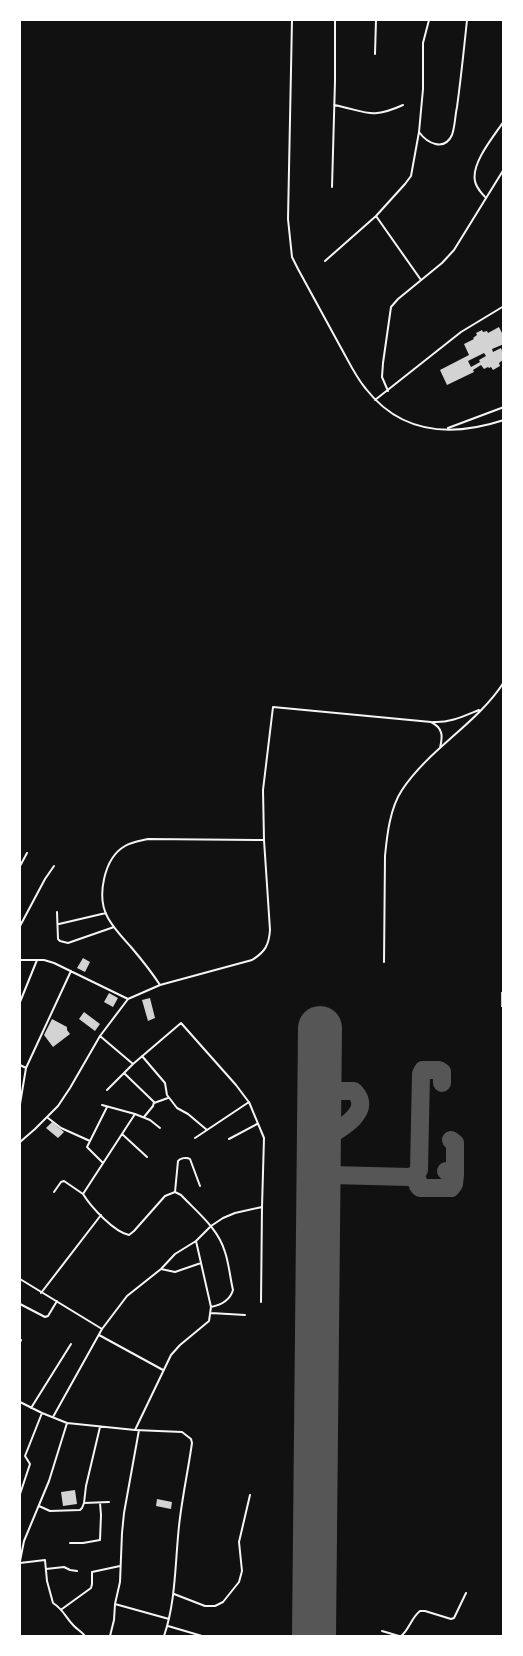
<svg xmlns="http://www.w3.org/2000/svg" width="523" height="1656" viewBox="0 0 523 1656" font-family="Montserrat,sans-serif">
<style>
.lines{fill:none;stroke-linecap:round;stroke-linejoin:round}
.taxiway{stroke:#565656;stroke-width:18}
.runway{stroke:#565656;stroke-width:44}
.building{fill:#d3d3d3;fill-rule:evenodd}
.minor{stroke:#f5f5f5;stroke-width:2}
</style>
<rect width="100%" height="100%" fill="#111"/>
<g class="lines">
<!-- taxiway -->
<path class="taxiway" d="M451,1140l4,3v32
M319,1142c15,-10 57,-29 35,-51h-35
M330,1175l80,2 6,-3 3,-4 2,-96 2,-4h16l3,2v11
M410,1177l8,4v5l2,2h31l3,-4 1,-9 -3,-3 -6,-1
M319,1187l6,-8 5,-4 -7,-4 -4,-10"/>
<!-- runway -->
<path class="runway" d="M314,1636l6,-608"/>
</g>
<!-- building -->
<path class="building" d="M499,327l5,10v7l-12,5 1,3 8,-4 1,3 2,-1v9l-5,4 1,3 -7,4 -2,-3 -2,1 -1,-1 -4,2 -3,-4 -8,5 1,2 -27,13 -7,-15 29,-15 -5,-11 10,-5 -1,-1 4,-3 -1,-2 6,-3 1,2 4,-1 1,2zM484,353l2,3 -7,4 1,2 -9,5 -3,-6z
M83,958l7,4 -5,10 -8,-4z
M501,992h3v15h-3z
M109,993l9,5 -5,9 -9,-5z
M150,998l5,20 -7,3 -6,-21z
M84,1012l16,12 -5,7 -16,-12z
M52,1019l15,8v3l3,4 -17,13 -9,-12z
M52,1122l12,10 -6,6 -12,-10z
M75,1490l2,14 -14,2 -2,-14z
M157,1499l15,3 -1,7 -15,-3z"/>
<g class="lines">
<!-- minor -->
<path class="minor" d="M292,20l-4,199 4,38 6,12c14,26 28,51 42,77 8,14 15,30 26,43 36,46 86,48 138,31
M375,54l1,-34
M334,105c32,6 36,15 69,0
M419,132c8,11 25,20 33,3 3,-8 3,-19 5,-28 4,-29 7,-58 10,-87
M332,187l3,-106v-61
M485,197c-4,-5 -9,-9 -10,-16 -4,-18 19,-45 29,-60
M376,216l45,64
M325,261l51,-45 29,-32 6,-8 8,-44 4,-43v-46l6,-23
M388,391l-6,-14 1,-14 8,-56 7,-8 44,-36 12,-13 50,-81
M375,400l86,-68 43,-26
M448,428l56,-21
M433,722c17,1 31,-6 46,-12
M20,866l7,-13
M57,912l1,27 2,2 8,2 46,-16
M59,924l47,-11
M20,926l25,-47 9,-13
M20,960h24l10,3 74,36
M384,962l1,-106c2,-21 5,-48 17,-66 28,-42 75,-66 102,-108
M160,985c-9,-14 -18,-25 -29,-38 -8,-9 -17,-18 -23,-29 -12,-21 -4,-60 17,-72 7,-4 15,-5 23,-7l115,1
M20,1002l17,-42
M100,1036l33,28 48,-41 55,62 12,16
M142,1056l23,27 2,12 10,13 11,6 19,16
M20,1065l6,3
M124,1073l30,29 -1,4 -9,11
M107,1090l26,-26
M154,1103l14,-5
M20,1104l6,-36 45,-97
M102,1105l33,9
M48,1118l13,10 29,13
M160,1128l-10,-8 -15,-6 -52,80c8,13 31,38 46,41l5,-4 31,-35 10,-4 6,3c16,17 37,33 44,57 4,12 5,25 8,38 -3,10 -12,15 -22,17
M122,1134l25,23
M229,1139l28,-15
M20,1142l15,-13 23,-23 12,-18 30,-52 28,-37 32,-14 92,-25c13,-8 17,-15 18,-30l-6,-90 -1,-50 10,-83 158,15c12,6 12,14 9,26
M102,1162l-15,-15 20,-40
M54,1192l7,-10 3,-1 19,13
M175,1192l3,-31c2,-3 9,-4 12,-2l10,27
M161,1269l14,3 26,-9
M20,1279l82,50
M41,1293l60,-78
M261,1302l1,-95
M20,1304l25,13 3,-1 9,-15
M211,1313l34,2
M99,1335l64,35
M20,1342l1,-2
M20,1402l22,11 25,10 68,7 47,2 9,7 1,4c-4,28 -10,55 -13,83 -4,37 -3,75 -15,110
M31,1408l40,-64
M53,1417l49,-88 25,-33 34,-27 14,-15 21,-13 15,-15 12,-8 12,-5 27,-6 2,-69 -15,-36 -54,36
M100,1427l-14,59 -2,17 25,-1
M135,1430l36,-75 9,-10 29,-24 2,-14 -15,-66
M20,1494l10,-30 -5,-8 17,-43
M39,1506l11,5 30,-1 2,-2 2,-5
M70,1543h13l17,-3 1,-25 -1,-12
M20,1561l4,-20 25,-60 18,-58
M20,1563l25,-3 2,21 6,22c11,7 12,14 21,23 4,4 8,6 11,10
M46,1569l18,-2 6,3 7,1
M174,1594l31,12h10l8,-4 16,-20 3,-11 -3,-29 11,-47
M115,1604l54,15
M62,1609l29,-21 1,-4v-12l28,-6
M168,1626l34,10
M382,1631l17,5
M110,1636l4,-16 1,-16 5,-22 2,-49 2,-20 15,-83
M401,1636c8,-6 10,-18 19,-25h5l26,8 3,-1 12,-25"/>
</g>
<!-- border -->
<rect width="523" height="1656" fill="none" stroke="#ffffff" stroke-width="42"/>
</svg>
